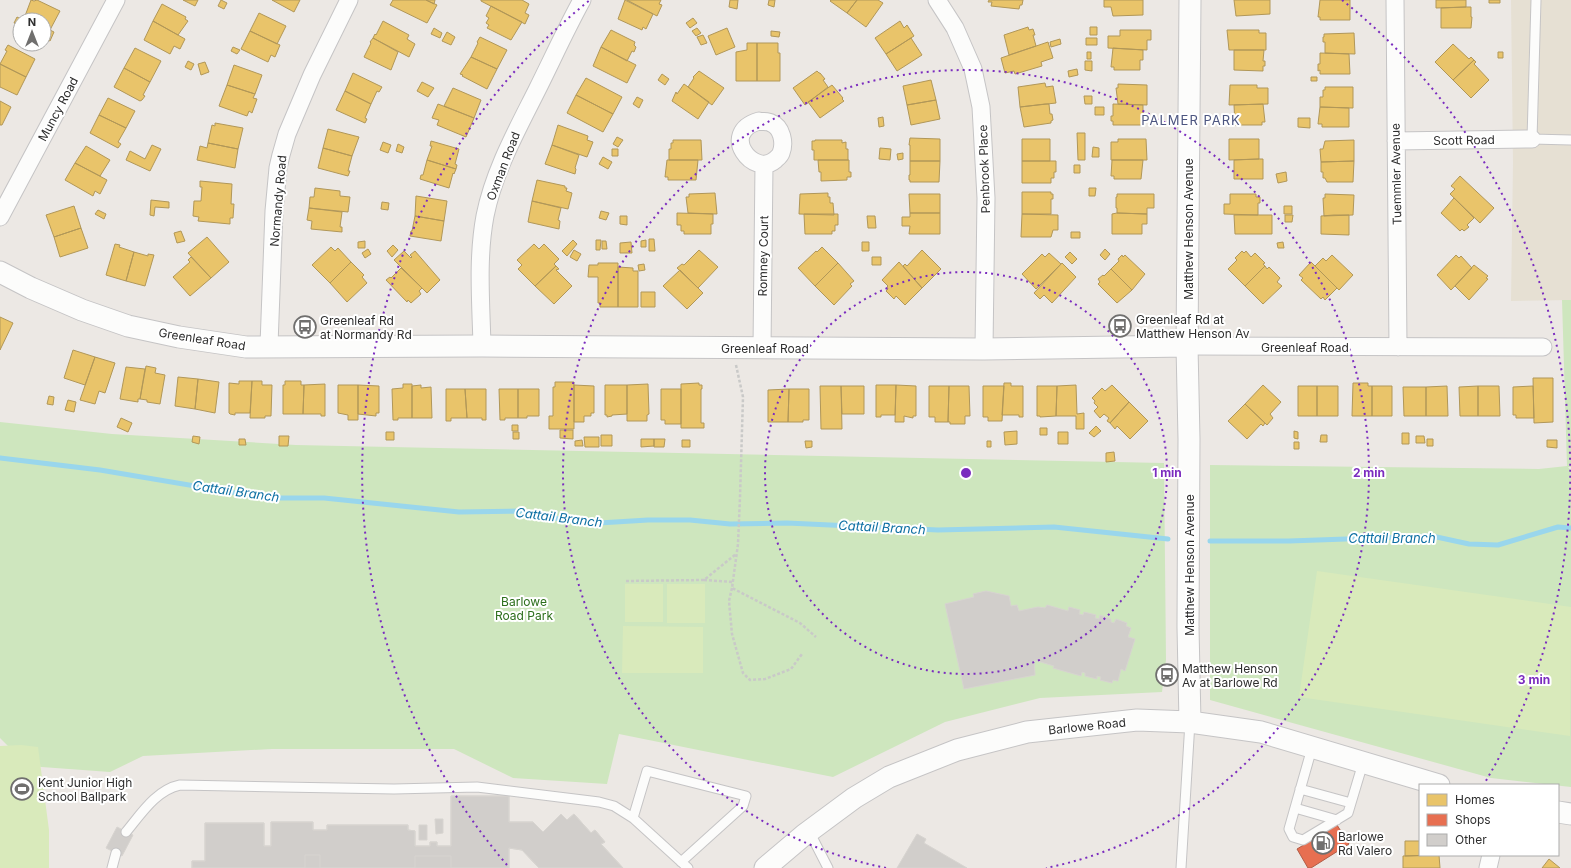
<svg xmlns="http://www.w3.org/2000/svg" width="1571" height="868" viewBox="0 0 1571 868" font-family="Inter,sans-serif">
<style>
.education{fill:#e6e0d3}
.green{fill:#cee6be}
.pitch{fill:#d9eabb}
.homes{fill:#e9c46a;stroke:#b19758}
.shops{fill:#e76f51;stroke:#b05c46}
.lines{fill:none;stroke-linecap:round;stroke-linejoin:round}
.stream{stroke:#99d6ec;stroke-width:5}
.building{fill:#d1cecb;stroke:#d7d4d0}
.service-casing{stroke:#c5c4c5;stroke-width:11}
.minor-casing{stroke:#c5c4c5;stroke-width:19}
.tertiary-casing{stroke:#c5c4c5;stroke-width:23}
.path{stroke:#c9c9c8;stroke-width:2.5;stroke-dasharray:3 2;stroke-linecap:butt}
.service{stroke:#fcfcfb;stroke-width:9}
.minor{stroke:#fcfcfb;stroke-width:17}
.tertiary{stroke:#fcfcfb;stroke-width:21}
.ring{fill:none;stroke:#7b2cbf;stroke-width:2;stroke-dasharray:2 4}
.labels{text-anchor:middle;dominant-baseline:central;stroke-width:4;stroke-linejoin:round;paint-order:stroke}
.street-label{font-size:12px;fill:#2e2e2e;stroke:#fff}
.poi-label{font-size:12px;fill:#2e2e2e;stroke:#fff;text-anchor:start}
.park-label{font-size:12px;fill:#2c6e1b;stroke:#fff}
.neighbourhood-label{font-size:13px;letter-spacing:1px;fill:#4d5680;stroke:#fff}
.water-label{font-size:13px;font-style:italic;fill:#0d6fa3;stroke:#fff}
.centre{fill:#7b2cbf;stroke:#fff;stroke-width:2}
.ring-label{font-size:12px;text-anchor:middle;font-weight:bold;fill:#7b2cbf;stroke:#fff;stroke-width:4;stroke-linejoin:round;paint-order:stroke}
</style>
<rect width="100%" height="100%" fill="#ece8e4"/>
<!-- education -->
<path class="education" d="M1511,0h60v300l-60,1 2,-138z"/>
<!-- green -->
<path class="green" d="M1562,300h9v167h-3l3,4v316l-80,-9 -281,-78v-235l329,4 28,-3z
M0,422l112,12 184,11 868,18 2,197 -4,32 -122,6 -95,24 -112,55 -214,-43 -12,50 -94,-6 -59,-29h-182l-129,7 -33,16 -82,-6 -28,-28z"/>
<!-- pitch -->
<path class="pitch" d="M1317,571l254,36 -1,129 -271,-39z
M625,584h38v38h-38z
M667,584h38v39h-38z
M623,626l80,1v46h-81z
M21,745l17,2 11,83v38h-49v-122z"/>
<!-- homes -->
<path class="homes" d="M31,0l3,1 3,-1 23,11 -9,17 -7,-3v-5h-10l-9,-4z
M183,0h15l-3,6z
M221,0l6,3 -3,6 -6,-3z
M272,0h28l-6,12z
M393,0h33l11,5 -10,18 -37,-18z
M426,0h9l-1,4z
M481,0h41l7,4 -4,9 4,2 -4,9 -44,-23z
M625,0l28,14 -7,15 -3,-2 -1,3 -24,-11z
M627,0h34l-2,4 3,1 -5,11z
M730,0h8l-1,9 -8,-2z
M769,0h6l-1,7 -6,-2z
M831,0h26l-10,13 -17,-12z
M857,0h21l5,3 -17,24 -19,-14z
M989,0h34l-1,5h-2l-1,4 -28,-3 1,-4h-4z
M1104,0h39v15l-30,1 -2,-9h-7z
M1234,0h36v14l-34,2z
M1320,0h30v20h-30v-3h-2z
M1436,0h30v7l-30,1z
M1489,0h11v3h-11z
M162,4l24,13 -1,2 3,2 -10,14 -25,-14z
M491,6l31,16 -11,18 -24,-12 2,-3 -3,-2 3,-5 -3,-2z
M1466,7h5v10h1l-1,11h-30v-20z
M259,13l27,13 -9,18 -27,-13z
M25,16l9,4h-14v16l-3,-1 1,-3 -2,-1 3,-6 -5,-2 3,-6 6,3z
M693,18l4,5 -7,5 -4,-5z
M153,21l32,18 -5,10 -6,-3 -4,8 -26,-14z
M383,21l26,14 -2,4 8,5 -6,13 -36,-19 2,-4 1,1z
M900,21l4,7 3,-3 7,11 -28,18 -11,-16z
M44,25l7,3 -1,2 4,2 -4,9 -4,-2 -2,4z
M1028,27l1,3 4,-1 2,6h-2l3,11 -27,9 -5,-20z
M1090,27h7v8h-7z
M434,28l8,5 -2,5 -9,-4z
M697,28l4,5 -5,3 -4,-5z
M727,28l8,19 -19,8 -8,-19z
M611,30l24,12 -1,3 2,2 -2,5 -2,-1 -5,10 -26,-14z
M1120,30h31v10h-4v10l-39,-2v-12h12z
M1227,30h32v3h7v17h-37z
M250,31l30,14 -5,12 -4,-2 -3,7 -27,-13z
M771,31l9,1 -1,5 -8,-1z
M447,32l8,5 -4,8 -9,-4z
M1354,33l1,21 -30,-1v-11h-2v-5h1v-3z
M703,35l4,8 -6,2 -4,-8z
M480,37l27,13 -10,19 -26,-12 7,-14 -1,-1z
M373,38l25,14 -7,18 -27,-13 7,-14 -1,-1z
M911,38l11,17 -25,16 -11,-17z
M1086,38h11v7h-11z
M1060,39l1,5 -10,3 -1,-5z
M1048,42l5,16 -12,4 1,4 -27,8 -1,-3 -9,2 -4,-15z
M747,43h10v38h-21v-29l11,-2z
M757,43h21v10h2v28h-23z
M1453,44l16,15 2,-2 3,3 -21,20 -18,-18z
M8,45l27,14 -9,18 -26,-13 7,-13 -2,-1z
M233,47l7,3 -3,4 -6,-3z
M601,47l35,18 -9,18 -34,-17z
M135,48l26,13 -11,21 -26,-14z
M1113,48l30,2v10h-3v10h-26v-3h-3z
M1234,50h30l-1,11h2v5h-2v5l-29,-1z
M1087,52h4v7h-4z
M1498,52h5v6h-5z
M1320,53l29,1 1,20h-30v-4l-2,1v-7h2z
M471,57l26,12 -10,20 -25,-13 1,-1 -3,-1z
M1474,60l2,2 -2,2 15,16 -18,18 -18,-18z
M188,61l6,3 -3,6 -6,-3z
M1085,61h7v10l-7,-1z
M205,62l4,10 -8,3 -3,-11z
M0,64l26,13 -9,18 -17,-8z
M234,65l28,10 -7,19 -28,-9z
M124,68l26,14 -7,13 2,1 -3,4 -2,1 -26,-14z
M1077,69l1,6 -9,2 -1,-6z
M699,71l25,17 -12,17 -24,-18 6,-9 -1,-1z
M817,71l2,2h1l5,6 -2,1 5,7 -23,18 -12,-17z
M353,73l29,14 -3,5 -2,-1 -6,13 -26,-13z
M662,74l7,5 -4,6 -7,-5z
M1311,77h6v4h-6z
M586,78l36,19 -9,17 -37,-19z
M931,80l5,20 -29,5 -4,-19z
M422,82l12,6 -6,9 -11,-6z
M1045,83l1,4 7,-1 3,17 -36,4 -2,-20z
M684,84l25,18 -11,17 -26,-18 4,-9 1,2z
M1118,84l29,1v20l-29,-1 -2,-16h2z
M227,85l28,9 -2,4 4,1 -5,14 -3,-2 -2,5 -28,-10z
M832,85l11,13 -1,1 2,2 -24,17 -12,-16z
M1230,85h27v3h11v16l-39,1z
M1325,87h28v21l-33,-1v-10h3v-7h2z
M453,88l28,12 -7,18 -30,-12z
M345,91l26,13 -6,14 2,1 -2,4 -29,-13z
M576,95l37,19 -10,18 -36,-19z
M1084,96h8v8h-7z
M637,97l6,3 -4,8 -6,-4z
M108,98l27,13 -9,17 -27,-13z
M936,100l4,19 -29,6 -4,-20z
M0,101l11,6 -9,18h-2z
M438,104l36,14 -8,19 -29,-12 2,-5 -7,-2z
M1045,104h4l1,10h2l1,6 -2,1v2l-27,4 -4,-20z
M1113,104l30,1v20h-30v-4h-2v-5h2z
M1263,104l2,18h-3v3h-27l-1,-20z
M1095,107h9v8h-9z
M1320,107l29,1v19h-27v-3h-4z
M99,115l27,13 -8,14 3,2 -3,4 -28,-15z
M883,117l1,9 -5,1 -1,-9z
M1298,118h12v10l-12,-1z
M215,123l28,5 -5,21 -30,-6 4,-18 3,1z
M558,125l30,11 -1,4 6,2 -6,15 -35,-12z
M328,129l31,8 -7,19 -29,-8z
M1077,133h8v27h-7z
M617,137l6,3 -5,7 -5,-3z
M910,138l30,1v22h-30v-16h-1z
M1022,139h28v22h-28z
M1118,139h28l1,21h-36v-18h7z
M1229,139h30v20l-30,1z
M673,140h28l1,20h-33v-11h2v-6h2z
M815,140h27v3l4,-1v7h2v11h-34v-10h-2v-9h3z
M1354,140v21l-33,1 -1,-13h3l2,-8z
M431,141l28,8 -4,15 2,1 -1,4 -29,-9 5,-14h-2z
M383,142l8,3 -3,8 -8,-3z
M208,143l30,6 -3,19 -38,-8 3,-14 7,2z
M398,144l6,3 -2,6 -6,-2z
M152,145l9,4 -11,22 -24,-11 4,-9 15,8z
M552,145l27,10 -4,13 1,1 -1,5 -30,-10z
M86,146l24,14 -10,16 -25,-13z
M1093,147l6,1v9h-7z
M323,148l29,8 -4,15h2l-2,5 -30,-8z
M880,148l11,1 -1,11 -11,-1z
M612,149h6v7h-6z
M903,153v6l-5,1 -1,-6z
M603,157l9,5 -4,7 -9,-5z
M1259,159h4v20h-29v-19z
M427,160l29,9 -2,5 -1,-1 -4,15 -29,-9 1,-4h2z
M667,160h31l-2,20h-28v-3h-3z
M818,160h31v12h2v5h-4v3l-26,1v-9h-2z
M1112,160h31l-2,19h-27v-3h-3z
M910,161h30l-1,21h-29v-2h-1v-5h1z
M1022,161h34v11h-2v6h-3v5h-29z
M1354,161l-1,21h-26l-2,-4h-2v-6h-2v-10z
M75,163l32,17 -7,14 -5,-3 -2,5 -28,-16z
M1074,165h6v8h-6z
M1286,172l1,9 -9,2 -2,-9z
M1460,176l34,32 -14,15 -30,-29 5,-5 -4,-3z
M537,180l28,6v2h2l-1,3 6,2 -4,16 -36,-8z
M200,181l32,3 -1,20h3l-1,14h-3v6l-32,-3 1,-4 -6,-1 1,-15h7l1,-14h-2z
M315,188l25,3v5l10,1 -2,15 -39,-4 1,-11h4z
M1089,188h7l-1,8h-6z
M1022,192h29v2h2v5h-2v15h-29z
M715,193l2,21 -29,-1 -2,-16h3v-3z
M828,193v4h2v6h3l1,12 -35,-1 1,-20z
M909,194h31v19h-30z
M1117,194h37v14h-7v6l-30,-1v-5h-1v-11h1z
M1230,194h26v3h4v6h-2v12l-34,-1v-10h6z
M1325,194l29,1 -1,20 -29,1 -1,-18h2z
M416,196l31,5 -3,20 -29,-5z
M1454,198l20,20 -7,7 2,2 -5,4 -2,-2 -2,2 -19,-18z
M151,200l18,2v6l-14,-1 -1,9 -4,-1z
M532,201l29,7 -3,12 2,1 -1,8 -31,-7z
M382,202l7,1 -1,7 -7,-1z
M74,206l7,22 -27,9 -8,-22z
M1284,206h8v8h-8z
M309,208l33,4 -2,15h2v5l-31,-3 1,-8 -5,-1z
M98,210l8,4 -2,5 -9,-5z
M601,211l8,2 -3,7 -7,-2z
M677,213l36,1v10h-2v10h-27v-3h-3v-6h-4z
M910,213h30v21h-31l1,-8h-8v-9h8z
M1117,213l30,1v10h-5v10h-30v-20z
M804,214h34v11h-3v6h-3v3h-27z
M1022,214l36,1v15h-5l-2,7h-30z
M1234,215h38v19h-37z
M1285,215h8l-1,7h-7z
M1334,215h15v20l-28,-1v-18z
M415,216l29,5 -3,20 -31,-5 1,-5h1z
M620,216h7v9l-7,-1z
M867,216h8l1,12h-8z
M81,228l7,20 -28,9 -6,-20z
M181,231l4,10 -8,2 -3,-10z
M1071,232h9v6h-9z
M207,237l22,25 -18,16 -23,-25z
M649,239h5l1,12h-6z
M573,240l4,4 -10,12 -5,-5z
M596,240h5l-1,10h-4z
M646,240v7h-5v-6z
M365,241v7h-7v-6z
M602,241h4l1,8h-5z
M631,242l1,11h-12v-10z
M862,242h7v9h-7z
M1283,242l1,6h-6l-1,-5z
M115,244l5,1 -1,2 15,5 -8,29 -20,-6z
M534,244l5,5 5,-5 15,15 -5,5 2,2 -21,20 -17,-17 4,-4 -5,-5z
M393,245l5,5 -6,7 -5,-6z
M331,247l4,4 3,-3 13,14 -21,21 -18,-18z
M822,247l16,16 -23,23 -17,-18 18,-17 1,1z
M368,249l3,5 -6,4 -3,-5z
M1105,249l5,5 -5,6 -5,-5z
M574,250l7,4 -4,7 -7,-4z
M699,250l19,17 -20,21 -21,-20 5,-4 2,1z
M922,250l19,19 -19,19 -19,-22 2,-2 2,2z
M404,251l7,7 1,-1 -2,-2 5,-4 25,29 -13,13 -33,-33z
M1242,251l2,2 2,-2 5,6 4,-4 10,10 -2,1 2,2 -20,20 -17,-17 9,-9 -2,-2z
M134,252l14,4v-2l6,1 -9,31 -19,-5z
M1070,252l7,7 -5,5 -7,-7z
M1049,253l12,11 -25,25 -14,-15 20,-20 3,3z
M1122,255l1,2 2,-2 20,19 -13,16 -21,-21 8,-8 -1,-2z
M1332,255l21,20 -14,15 -24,-24 8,-8 3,3z
M1456,255l3,3 2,-2 11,12 -21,22 -14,-15z
M191,257l20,21 -21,18 -17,-19 17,-15 -2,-2z
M872,257h9v8h-9z
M351,262l13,13 -2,2 5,6 -20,19 -17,-19z
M899,262l23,26 -17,17 -9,-9 -2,3 -8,-8 2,-2 -1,-2 1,-1 -6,-6z
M1311,262l26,26 -12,12 -2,-3 -2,2 -20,-19 2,-2 -4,-3z
M598,263h20v44h-18v-4h-2v-26h-10l1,-12h9z
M838,263l16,18 -4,3 2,2 -18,19 -19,-19z
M1062,263l14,14 -24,26 -8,-8 -4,4 -6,-6z
M644,264l1,6 -6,1 -1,-6z
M1474,265l14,11 -2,2 2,1 -19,21 -14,-14z
M556,266l3,3 -3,1 16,16 -18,18 -19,-18z
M1265,266l2,3 2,-2 11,11 -3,4 5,4 -19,18 -18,-18z
M618,267l15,1v3h5v36h-20z
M401,268l21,20 -3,3 2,3 -10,9 -3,-3 -1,2 -21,-22 4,-3 1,1z
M1111,269l21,21 -15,13 -19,-19 2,-2 -2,-3 5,-4 1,1z
M680,270l23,23 -16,16 -24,-23z
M641,292h14v15h-14z
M0,317l13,6 -13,27z
M73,350l22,7 -10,28 -21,-7z
M95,357l20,6 -10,30 -6,-2 -4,13 -15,-4z
M146,366l10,2 -1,5 10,2 -5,29 -13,-2v-2l-7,-1z
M126,367l19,2 -5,30h-2v3l-18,-3z
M178,377l20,2 -3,30 -20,-3z
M1533,378h20v44l-19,1z
M198,379l21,3 -4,31 -20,-4z
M239,381h13l-2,32h-15v2l-5,-1 -1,-1v-30l10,1z
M252,381h10v4h10l-1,31h-6v2h-15z
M285,381h16v4h3l-1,29h-20v-29h2z
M555,382h19v47h-25v-13h4v-29h2z
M699,383v2h3v4h-1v34h3v5h-23v-44z
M1004,383h7v3h12v31h-4v-2h-17z
M1353,383h15v3h4v30h-20z
M325,384v32h-4v-2h-18l1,-29z
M403,384h9v34h-14v2h-5l-1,-31 11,-1z
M648,384l1,30 -2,1v6h-20v-36z
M338,385h20v35h-10v-5l-10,-2z
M358,385l21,1v27h-3v3l-18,-2z
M421,385v3l10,-1 1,31h-20v-32z
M574,385l20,1v27h-3v3h-7v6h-10z
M605,385h22v29l-15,1v1l-5,1v-2h-2z
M876,385h20l-1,30h-14v2h-5z
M896,385l20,1v30h-3v2l-9,-2v6h-9z
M1076,385l1,29 7,-1v16h-8v-13h-20l1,-30z
M1112,385l17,17 -19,21 -3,-2 2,-3 -5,-4 -4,4 -6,-7 4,-4 -4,-4 1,-2 -3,-3 10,-10 3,3z
M1263,385l18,17 -11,12 3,4 -6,7 -22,-21z
M820,386h21l1,43h-21z
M841,386h23v28h-22z
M929,386h20l-1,36h-13v-5h-6z
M949,386h20l1,30h-5v8h-15v-2h-2z
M983,386h21l-2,35h-14v-4h-5z
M1037,386h20l-1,30 -16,1v-1h-3z
M1298,386h19v30h-19z
M1317,386h21v30h-21z
M1372,386h20v30h-20z
M1447,386l1,30h-22v-29z
M1478,386h21l1,30h-22z
M1478,386v30h-18l-1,-29z
M1533,386l1,32h-18v-3h-3v-28z
M1403,387h23v29h-22z
M446,389h19l2,29h-16v3h-5z
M465,389h21v31h-4v-2h-15z
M499,389h19v29h-13v2h-5z
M518,389h21v27h-12v2h-9z
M661,389h20v35h-16v-4h-4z
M789,389h20v31h-6v2h-15z
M789,389l-1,33h-20v-32z
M49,396l5,1 -1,8 -6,-1z
M68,400l8,2 -2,10 -9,-2z
M1129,402l19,19 -18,18 -13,-13 -2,3 -5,-6z
M1245,404l20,19 -2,3 -2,-2 -14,15 -19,-18z
M121,418l11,5 -4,9 -11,-5z
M512,425h6v6h-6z
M1096,426l5,5 -7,6 -5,-4z
M1040,428h7v7h-7z
M560,430h13v9l-13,-1z
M1017,431v13l-12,1 -1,-13z
M1294,431l4,1v7l-4,-1z
M386,432h8v8h-8z
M513,432h6v7h-6z
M1058,432h10v12h-10z
M1402,433h7v11h-7z
M601,435h11v11h-11z
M1321,435h6v7h-7z
M193,436l7,1 -1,7 -7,-2z
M279,436h10l-1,10h-9z
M1416,436h8l1,7h-9z
M584,437h15v10h-14z
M239,439h6l1,6h-7z
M641,439h13v7l-13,1z
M654,439h11l-1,8h-10z
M1427,439h6v7h-6z
M582,440l1,6h-8v-5z
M682,440h8v7h-8z
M1547,440h10v8l-10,-1z
M805,441h7v6l-6,1z
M987,441h4v6h-4z
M1294,442h5v7h-5z
M1114,452l1,9 -9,1v-9z
M1405,841h15v14h19l-34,1z
M1439,855l1,13h-37v-12z
M1549,859l11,9h-18z"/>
<!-- shops -->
<path class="shops" d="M1337,825l12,19 -38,24h-3l-11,-19z"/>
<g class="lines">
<!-- stream -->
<path class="stream" d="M0,458l100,12 166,28h58l135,14 61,-1 33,7 46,5 49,-3h42l40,4 57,-1 151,7 116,-3 114,12
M1210,541h79l143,-5 37,8 29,1 60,-18 13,1"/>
</g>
<!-- building -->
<path class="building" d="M986,591l23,5 2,10 6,-1 2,6 19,-4 7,1 2,-3 21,6 1,-4 11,3 -1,4 4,1 1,-3 12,3 -1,3 4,1 1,-4 11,4v3l3,1 2,-4 11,4 -1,3 5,2 -3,9 7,2 -10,32 -4,-2 -3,12 -5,-1 -1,3 -12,-3 1,-3 -4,-1v3l-12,-3v-3l-3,-1 -1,4 -28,-8 1,-2 -20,-6 1,15 -71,14 -19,-85 29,-7 -1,-3z
M451,796h58v26h24l10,10 18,-18 6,6 7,-6 17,19 4,-3 10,12 -4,2 22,24h-84l-17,-18 -13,-2v20h-58v-12h-36v12h-95v-13h-15v13h-113v-7h13v-38h59v23h7v-24h42v8h14v-5h81v5l7,1v15h15v-4h7v4h14z
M451,796h58v26h24l10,10 18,-18 6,6 7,-6 17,19 4,-3 10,12 -4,2 22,24h-84l-17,-18 -13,-2v20h-317v-7h13v-38h59v23h7v-24h42v8h14v-5h81v5l7,1v15h15v-4h7v4h14z
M435,819h8v14l-7,1z
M419,825h8v15h-8z
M117,827l16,8 -11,21 -16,-8z
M917,834l9,5 -2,4 43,25h-70z"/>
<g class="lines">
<!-- service casing -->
<g class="service-casing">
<path id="service" d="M1536,0l-4,139 39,1
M1312,748l-23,81 4,8 10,3 45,-27 15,-50
M1300,789l51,14
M1295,808l42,12
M633,818l14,-47 99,25 -3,10 -62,56
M809,831l19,37
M126,832c15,-18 30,-42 54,-47l214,4 83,-2 122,15 15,4 19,12 55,50
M112,868l4,-15
M1181,868l9,-146"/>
</g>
<!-- minor casing -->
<g class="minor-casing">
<path id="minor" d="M937,0l18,28 18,41 8,38 5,91 -2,151
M1395,0l3,347
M759,121c3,1 9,0 12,2 11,4 14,20 10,30 -1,3 -4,5 -6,7 -21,18 -57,-27 -16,-39z
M1396,141l136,-2
M0,217l116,-217
M269,345l5,-134 4,-43 3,-13 6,-21 25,-59 37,-75
M482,346c-1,-43 -5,-87 3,-130 9,-45 32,-86 52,-126 15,-30 29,-61 45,-90
M1187,346l356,1
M762,348l2,-183
M1488,868l3,-13"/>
</g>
<!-- tertiary casing -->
<g class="tertiary-casing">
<path id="tertiary" d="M1190,0l-3,346 2,93 -1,188 2,95
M0,272l31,16 51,22 46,16 51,11 67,10 236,-1 502,3 203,-3
M1558,812l13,2
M765,868l39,-33 50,-37 35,-21 68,-27 70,-18 110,-12 53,2 71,10 178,53"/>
</g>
<!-- path -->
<path class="path" d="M736,365l7,32 -3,100 -2,47 -6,44 68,35 16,14
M704,580l29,2
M626,581l78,-1 32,-26
M732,588l-3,13 3,33 11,39 7,7 15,-1 26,-10 11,-15"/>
<!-- service -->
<use href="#service" class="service"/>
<!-- minor -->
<use href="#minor" class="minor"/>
<!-- tertiary -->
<use href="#tertiary" class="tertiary"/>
</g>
<!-- distance rings -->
<g class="ring">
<circle cx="966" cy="473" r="201"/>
<path d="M886 868A403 403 0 1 1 1046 868"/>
<path d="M507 865A604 604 0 0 1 590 0M1342 0A604 604 0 0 1 1484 784"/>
</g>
<!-- icons -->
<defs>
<g id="bus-ring" transform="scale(1.15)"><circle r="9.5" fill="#fff" stroke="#706f6e" stroke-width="1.5"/><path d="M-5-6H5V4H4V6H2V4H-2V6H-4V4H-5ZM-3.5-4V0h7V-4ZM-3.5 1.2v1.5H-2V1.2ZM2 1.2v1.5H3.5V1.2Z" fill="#706f6e"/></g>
<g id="stadium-ring" transform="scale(1.15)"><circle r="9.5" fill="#fff" stroke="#706f6e" stroke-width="1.5"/><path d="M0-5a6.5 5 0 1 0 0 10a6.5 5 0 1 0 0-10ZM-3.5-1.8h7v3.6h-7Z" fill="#706f6e"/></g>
<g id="fuel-ring" transform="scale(1.15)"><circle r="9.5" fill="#fff" stroke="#706f6e" stroke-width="1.5"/><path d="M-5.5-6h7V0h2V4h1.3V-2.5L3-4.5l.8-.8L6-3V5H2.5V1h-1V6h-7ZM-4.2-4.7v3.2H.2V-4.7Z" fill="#706f6e"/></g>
</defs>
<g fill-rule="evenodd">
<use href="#bus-ring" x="1120" y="326"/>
<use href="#bus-ring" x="305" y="327"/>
<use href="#bus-ring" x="1167" y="675"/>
<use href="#stadium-ring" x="22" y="789"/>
<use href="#fuel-ring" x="1323" y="843"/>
</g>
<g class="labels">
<!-- street labels -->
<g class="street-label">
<text transform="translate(58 109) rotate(-62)">Muncy Road</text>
<text transform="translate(1464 140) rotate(-1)">Scott Road</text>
<text transform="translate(503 166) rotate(-69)">Oxman Road</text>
<text transform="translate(984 169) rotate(-92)">Penbrook Place</text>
<text transform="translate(1396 174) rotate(-91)">Tuemmler Avenue</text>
<text transform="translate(278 201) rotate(-85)">Normandy Road</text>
<text transform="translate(1188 229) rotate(-90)">Matthew Henson Avenue</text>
<text transform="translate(763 256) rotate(-89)">Romney Court</text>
<text transform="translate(202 339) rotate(9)">Greenleaf Road</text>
<text x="1305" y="347">Greenleaf Road</text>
<text x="765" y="348">Greenleaf Road</text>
<text transform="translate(1189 565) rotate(-90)">Matthew Henson Avenue</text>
<text transform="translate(1087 726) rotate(-6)">Barlowe Road</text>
</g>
<!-- poi labels -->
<g class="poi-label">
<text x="1136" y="319">Greenleaf Rd at<tspan x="1136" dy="14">Matthew Henson Av</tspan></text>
<text x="320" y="320">Greenleaf Rd<tspan x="320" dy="14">at Normandy Rd</tspan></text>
<text x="1182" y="668">Matthew Henson<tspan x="1182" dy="14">Av at Barlowe Rd</tspan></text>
<text x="38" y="782">Kent Junior High<tspan x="38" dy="14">School Ballpark</tspan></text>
<text x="1338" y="836">Barlowe<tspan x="1338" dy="14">Rd Valero</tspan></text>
</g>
<!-- park labels -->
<g class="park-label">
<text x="524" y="601">Barlowe<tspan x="524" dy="14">Road Park</tspan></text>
</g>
<!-- neighbourhood labels -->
<g class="neighbourhood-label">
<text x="1191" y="120">PALMER PARK</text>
</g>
<!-- water labels -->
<g class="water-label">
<text transform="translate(236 491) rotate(8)">Cattail Branch</text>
<text transform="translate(559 517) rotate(7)">Cattail Branch</text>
<text transform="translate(882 527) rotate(3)">Cattail Branch</text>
<text x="1392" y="538">Cattail Branch</text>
</g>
</g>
<circle cx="966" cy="473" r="6" class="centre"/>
<g class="ring-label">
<text x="1167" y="477">1 min</text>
<text x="1369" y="477">2 min</text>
<text x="1534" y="684">3 min</text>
</g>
<!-- legend -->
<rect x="1419" y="784" width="140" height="72" fill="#ffffff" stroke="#ababab"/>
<rect x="1427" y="794" width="20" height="12" fill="#e9c46a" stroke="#ababab"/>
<text x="1455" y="804" font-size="12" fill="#2e2e2e">Homes</text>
<rect x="1427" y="814" width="20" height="12" fill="#e76f51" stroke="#ababab"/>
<text x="1455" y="824" font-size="12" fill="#2e2e2e">Shops</text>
<rect x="1427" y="834" width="20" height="12" fill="#d1cecb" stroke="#ababab"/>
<text x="1455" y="844" font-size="12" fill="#2e2e2e">Other</text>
<!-- north arrow -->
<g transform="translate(32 32)"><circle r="19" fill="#ffffff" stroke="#ababab"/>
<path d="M0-3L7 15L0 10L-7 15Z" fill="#706f6e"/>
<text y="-6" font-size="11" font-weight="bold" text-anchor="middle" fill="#2e2e2e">N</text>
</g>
</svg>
